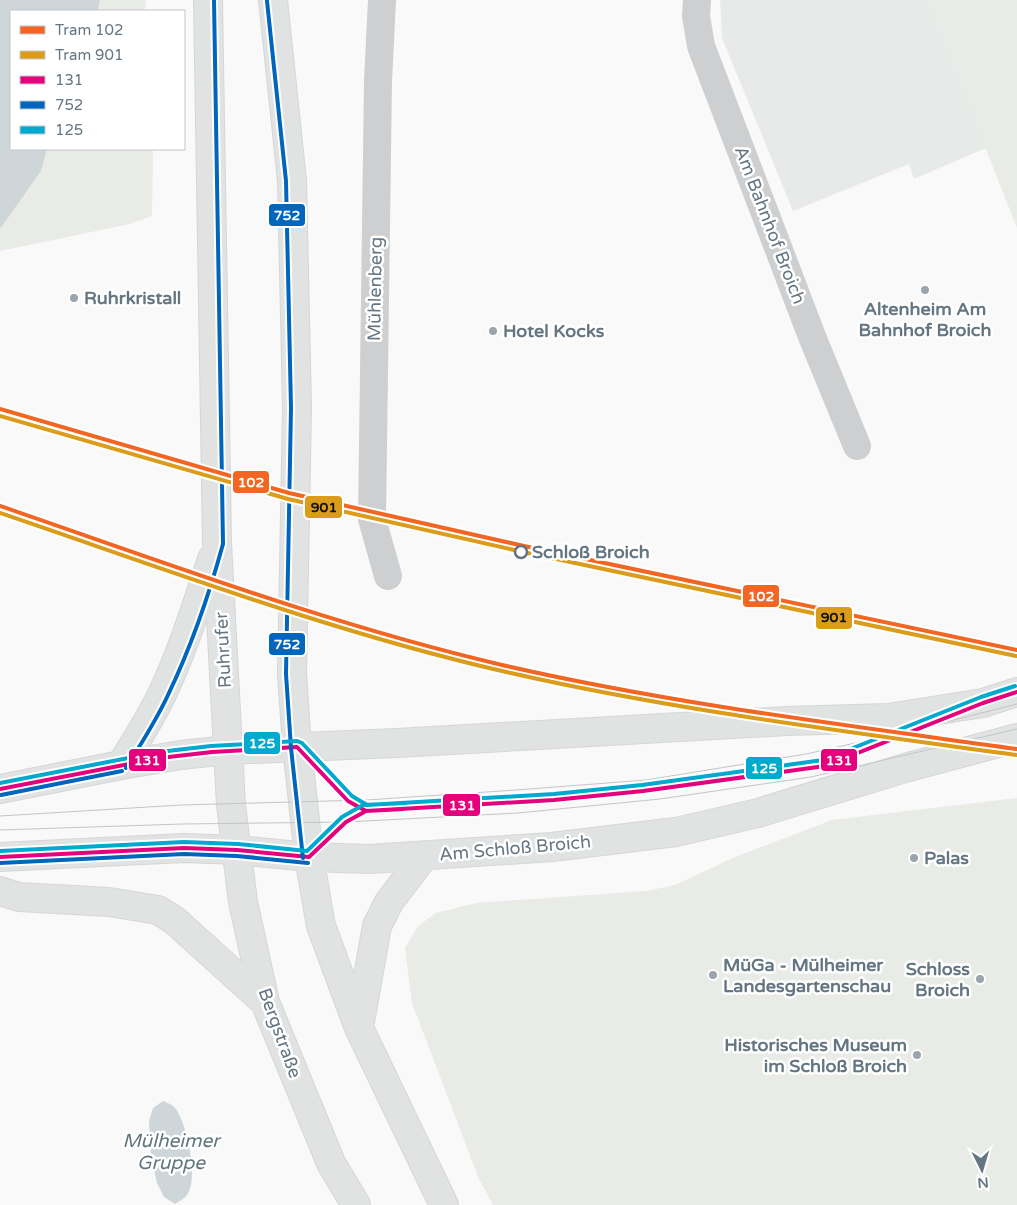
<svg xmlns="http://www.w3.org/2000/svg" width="1017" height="1205" viewBox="0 0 1017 1205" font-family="'Varela Round',sans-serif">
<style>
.built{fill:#e8e9e9}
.green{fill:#e8ebe6}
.water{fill:#ced6d9}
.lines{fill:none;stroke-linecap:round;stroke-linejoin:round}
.secondary-casing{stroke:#d5d6d7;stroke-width:30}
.primary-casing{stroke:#d5d6d7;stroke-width:30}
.street{stroke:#cecfd0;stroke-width:28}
.secondary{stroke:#e1e2e2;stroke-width:28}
.primary{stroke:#e1e2e2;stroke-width:28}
.tram{stroke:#c3c5c6;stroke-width:1}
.bus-1-casing{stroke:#fff;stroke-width:8}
.bus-2-casing{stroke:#fff;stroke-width:8}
.bus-3-casing{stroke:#fff;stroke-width:8}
.bus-1{stroke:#e5007d;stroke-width:4}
.bus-2{stroke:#0065bd;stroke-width:4}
.bus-3{stroke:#00a9ce;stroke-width:4}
.tram-1-casing{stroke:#fff;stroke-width:8}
.tram-2-casing{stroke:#fff;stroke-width:8}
.tram-1{stroke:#f26522;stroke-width:4}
.tram-2{stroke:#da9c1a;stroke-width:4}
.poi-dot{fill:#99a4ac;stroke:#fff;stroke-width:2}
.stop-dot{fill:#fff;stroke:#657683;stroke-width:2.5}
.labels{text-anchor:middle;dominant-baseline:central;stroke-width:5;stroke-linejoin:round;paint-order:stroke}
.street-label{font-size:18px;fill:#657683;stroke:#fff}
.poi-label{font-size:18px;font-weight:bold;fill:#657683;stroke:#fff;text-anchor:start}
.stop-label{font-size:18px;font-weight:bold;fill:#657683;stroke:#fff;text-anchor:start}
.water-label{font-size:19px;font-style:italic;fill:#60757c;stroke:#fff}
.line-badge{stroke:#fff;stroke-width:2}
.badge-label{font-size:14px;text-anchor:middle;font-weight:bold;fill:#fff}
.pale-badge-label{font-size:14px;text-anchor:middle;font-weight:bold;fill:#111}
</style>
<rect width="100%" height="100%" fill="#f9f9f9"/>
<!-- built -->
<path class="built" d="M720,0h207l59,148 -72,31 -5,-15 -116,47 -71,-173z"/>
<!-- green -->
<path class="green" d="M100,0h46l-1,11h-47z
M927,0h90v228z
M47,149h106l-1,67 -22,8 -130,27v-22l41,-58z
M1017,798v407h-524l-14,-26 -67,-176 -7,-55 13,-22 18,-13 40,-10 170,-12 29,-6 60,-28 97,-37z"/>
<!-- water -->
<path class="water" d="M0,0h100l-2,11h-87v138h36l-6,22 -41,58z
M163,1101c5,2 10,4 13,8 11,16 23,69 11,86 -2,3 -9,7 -12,9l-11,-7 -7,-14 -6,-25 -2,-37 4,-13z"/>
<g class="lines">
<!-- secondary casing -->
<g class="secondary-casing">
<path id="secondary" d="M0,789l121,-24 60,-10 47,-5 169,-7 390,-22 101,-3 95,-15 34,-11
M0,857l184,-9 53,2 72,7 60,2 183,-12 124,-15 82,-19 147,-45 112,-30"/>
</g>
<!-- primary casing -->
<g class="primary-casing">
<path id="primary" d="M208,0l9,543 14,262 12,97 22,100 66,161 25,42
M273,0l19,181 5,227 -5,266 5,73 12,110 12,69 38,102 85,177
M121,765c15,-24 30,-47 42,-73 20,-42 34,-88 49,-133
M0,891l19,6 90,5 49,8 16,10 91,82
M359,1027l18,-101 12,-24 35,-46"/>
</g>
<!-- street -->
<path class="street" d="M382,0l-4,81 -6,438 16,57
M697,0l-1,16 5,30 112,293 44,107"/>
<!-- secondary -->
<use href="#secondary" class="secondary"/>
<!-- primary -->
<use href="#primary" class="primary"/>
<!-- tram -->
<path class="tram" d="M0,816l181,-11 185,-5 150,-10 130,-10 160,-26 112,-25 99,-25
M0,830l182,-6 164,-2 172,-9 142,-14 151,-22 206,-48"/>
<!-- bus-1 casing -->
<g class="bus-1-casing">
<path id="bus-1" d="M297,747l51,54 18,10 188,-11 89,-9 182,-25 158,-63 34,-11
M0,789l160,-31 52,-6 85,-5
M0,857l184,-9 53,2 72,7
M309,857l37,-35 20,-11 38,-2"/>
</g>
<!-- bus-2 casing -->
<g class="bus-2-casing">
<path id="bus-2" d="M267,1l19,180 5,227 -5,266 5,74 12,110
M126,768c15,-24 30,-47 42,-73 23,-48 41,-100 55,-151l-9,-544
M1,795l121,-24
M0,863l184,-9 53,2 71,7"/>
</g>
<!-- bus-3 casing -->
<g class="bus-3-casing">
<path id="bus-3" d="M0,783l159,-31 52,-6 86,-5 5,2 50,53 15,9 187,-11 88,-9 181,-25 158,-63 34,-11
M0,851l184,-9 54,2 69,7 35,-34 21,-12 43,-2"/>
</g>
<!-- bus-1 -->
<use href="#bus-1" class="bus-1"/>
<!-- bus-2 -->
<use href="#bus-2" class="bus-2"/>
<!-- bus-3 -->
<use href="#bus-3" class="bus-3"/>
<!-- tram-1 casing -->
<g class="tram-1-casing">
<path id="tram-1" d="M0,409l289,84 235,53 493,104
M0,506c166,57 331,119 502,159 170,39 343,60 515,84"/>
</g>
<!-- tram-2 casing -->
<g class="tram-2-casing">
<path id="tram-2" d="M0,416l288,83 235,53 493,104
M0,513c165,56 332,119 502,158 169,39 342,60 514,84"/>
</g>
<!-- tram-1 -->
<use href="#tram-1" class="tram-1"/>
<!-- tram-2 -->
<use href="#tram-2" class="tram-2"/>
</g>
<!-- markers -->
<g class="poi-dot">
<circle cx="925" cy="290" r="5"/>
<circle cx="74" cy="298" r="5"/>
<circle cx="493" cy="331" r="5"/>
<circle cx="914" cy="858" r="5"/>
<circle cx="713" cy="975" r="5"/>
<circle cx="980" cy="979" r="5"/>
<circle cx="917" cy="1055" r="5"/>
</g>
<circle class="stop-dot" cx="521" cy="552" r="6"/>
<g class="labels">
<!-- street labels -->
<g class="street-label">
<text transform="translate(770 225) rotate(69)">Am Bahnhof Broich</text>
<text transform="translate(375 289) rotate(-89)">Mühlenberg</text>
<text transform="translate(223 650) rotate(-93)">Ruhrufer</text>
<text transform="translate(515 848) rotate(-5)">Am Schloß Broich</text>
<text transform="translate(280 1033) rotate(70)">Bergstraße</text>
</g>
<!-- poi labels -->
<g class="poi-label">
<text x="84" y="298">Ruhrkristall</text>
<text x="925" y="309" text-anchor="middle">Altenheim Am<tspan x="925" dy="21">Bahnhof Broich</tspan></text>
<text x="503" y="331">Hotel Kocks</text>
<text x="924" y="858">Palas</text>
<text x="723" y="965">MüGa - Mülheimer<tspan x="723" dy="21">Landesgartenschau</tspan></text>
<text x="970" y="969" text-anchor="end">Schloss<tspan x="970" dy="21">Broich</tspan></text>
<text x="907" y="1045" text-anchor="end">Historisches Museum<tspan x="907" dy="21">im Schloß Broich</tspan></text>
</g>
<!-- stop labels -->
<g class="stop-label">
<text x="532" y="552">Schloß Broich</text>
</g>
<!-- water labels -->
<g class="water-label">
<text x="171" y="1141">Mülheimer<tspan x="171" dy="22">Gruppe</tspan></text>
</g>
</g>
<g class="line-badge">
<rect x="268" y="203" width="38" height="24" rx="5" fill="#0065bd"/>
<rect x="232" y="470" width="38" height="24" rx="5" fill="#f26522"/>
<rect x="304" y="495" width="39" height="24" rx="5" fill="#da9c1a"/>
<rect x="742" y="584" width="38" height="24" rx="5" fill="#f26522"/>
<rect x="815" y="606" width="38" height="24" rx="5" fill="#da9c1a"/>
<rect x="268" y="632" width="38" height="24" rx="5" fill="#0065bd"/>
<rect x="243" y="731" width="38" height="24" rx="5" fill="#00a9ce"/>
<rect x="820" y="748" width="38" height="24" rx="5" fill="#e5007d"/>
<rect x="128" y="748" width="39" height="24" rx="5" fill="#e5007d"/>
<rect x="745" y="756" width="38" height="24" rx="5" fill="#00a9ce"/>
<rect x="442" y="793" width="39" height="24" rx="5" fill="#e5007d"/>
</g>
<g class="badge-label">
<text x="287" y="220">752</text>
<text x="251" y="487">102</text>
<text x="761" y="601">102</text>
<text x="287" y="649">752</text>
<text x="262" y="748">125</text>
<text x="839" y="765">131</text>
<text x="147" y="765">131</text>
<text x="764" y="773">125</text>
<text x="462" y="810">131</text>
</g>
<g class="pale-badge-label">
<text x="324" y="512">901</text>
<text x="834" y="622">901</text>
</g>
<!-- legend -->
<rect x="10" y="10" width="175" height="140" fill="#ffffff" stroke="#c1c8cd"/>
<rect x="20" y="26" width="25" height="8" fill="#f26522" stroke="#c1c8cd"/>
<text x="55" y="35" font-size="15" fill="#657683">Tram 102</text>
<rect x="20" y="51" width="25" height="8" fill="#da9c1a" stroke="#c1c8cd"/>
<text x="55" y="60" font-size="15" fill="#657683">Tram 901</text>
<rect x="20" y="76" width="25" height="8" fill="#e5007d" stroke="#c1c8cd"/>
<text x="55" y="85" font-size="15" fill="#657683">131</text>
<rect x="20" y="101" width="25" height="8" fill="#0065bd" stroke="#c1c8cd"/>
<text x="55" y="110" font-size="15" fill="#657683">752</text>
<rect x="20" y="126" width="25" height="8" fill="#00a9ce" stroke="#c1c8cd"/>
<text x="55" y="135" font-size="15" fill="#657683">125</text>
<!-- north arrow -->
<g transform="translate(982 1170) rotate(175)" stroke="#ffffff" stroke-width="4" paint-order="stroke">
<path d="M0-4L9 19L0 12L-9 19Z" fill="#657683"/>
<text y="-8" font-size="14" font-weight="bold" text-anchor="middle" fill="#657683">N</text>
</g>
</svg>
